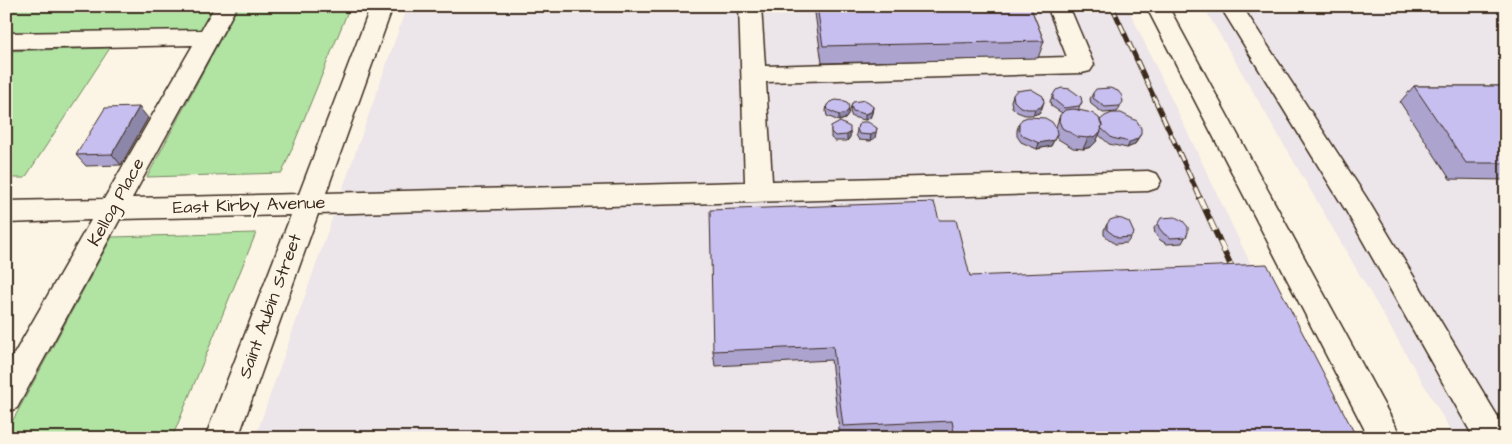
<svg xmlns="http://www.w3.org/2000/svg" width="1512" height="444" viewBox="0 0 1512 444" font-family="'Architects Daughter',sans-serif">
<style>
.built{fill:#ece5e9}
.green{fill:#b1e3a3;stroke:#768660}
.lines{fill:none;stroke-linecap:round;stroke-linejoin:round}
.minor-casing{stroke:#3b2a1e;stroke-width:3}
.minor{fill:#fcf5e5;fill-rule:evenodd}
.rail-far1-casing{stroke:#3b2a1e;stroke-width:5}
.rail-casing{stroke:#3b2a1e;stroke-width:6}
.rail-far1{stroke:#fcf5e5;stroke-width:3;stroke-dasharray:10;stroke-linecap:butt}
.rail{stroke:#fcf5e5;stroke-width:4.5;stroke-dasharray:12;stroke-linecap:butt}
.wall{fill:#aca4cf;stroke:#3b2a1e}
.shaded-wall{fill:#8c86a9;stroke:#3b2a1e}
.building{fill:#c8bff1;stroke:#3b2a1e}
.labels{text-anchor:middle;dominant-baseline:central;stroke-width:4.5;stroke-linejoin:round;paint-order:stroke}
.street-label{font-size:18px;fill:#3b2a1e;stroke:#fcf5e5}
</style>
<rect width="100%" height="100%" fill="#fcf5e5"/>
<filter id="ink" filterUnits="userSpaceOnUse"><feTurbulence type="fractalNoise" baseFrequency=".02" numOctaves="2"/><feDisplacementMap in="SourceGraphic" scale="10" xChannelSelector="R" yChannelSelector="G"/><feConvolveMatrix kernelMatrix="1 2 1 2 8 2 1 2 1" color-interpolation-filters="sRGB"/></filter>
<g filter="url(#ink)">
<!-- built -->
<path class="built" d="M407,6h720l207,432h-1079z
M1203,6h303v432h-51z"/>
<!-- green -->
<path class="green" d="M17,6h198l-14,25 -195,3v-15z
M238,6h112l-68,167 -135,4z
M110,48l-85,130h-19v-127z
M256,233l-84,205h-166v-5l106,-196z"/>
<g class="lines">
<!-- minor casing -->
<g class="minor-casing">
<path id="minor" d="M215,6h22l-105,192 167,-4 72,-188h22l-67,187 419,-11 -6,-176h22l4,60 302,-9 -20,-51h22l25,59 -4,6 -8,2 -316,9 6,99 376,-10 9,3 4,7 -4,7 -9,3 -830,23 -80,224h-33l86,-223 -171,4 -103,189 -11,5v-45l85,-148 -85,3v-22l98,-2 89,-154 -187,4v-16l195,-3z
M1146,6h22l234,432h-33z
M1220,6h22l124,191 138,230 2,11h-32l-128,-227z"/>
</g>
<!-- minor -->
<use href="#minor" class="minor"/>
<!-- rail-far1 casing -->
<g class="rail-far1-casing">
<path id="rail-far1" d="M1112,6l89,194"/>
</g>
<!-- rail casing -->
<g class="rail-casing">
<path id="rail" d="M1200,198l37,81"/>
</g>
<!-- rail-far1 -->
<use href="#rail-far1" class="rail-far1"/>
<!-- rail -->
<use href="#rail" class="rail"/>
</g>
<!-- wall -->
<path class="wall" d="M814,6h216l14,35 -6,17 -216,5z
M1414,86h92v94l-56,-1 -50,-77z
M1118,91l2,17 -3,4 -14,1 -12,-9 -1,-5 3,-6z
M1013,95l29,13 -3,5 -6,2h-8l-8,-3 -5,-5 -1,-6z
M1053,95l29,7 -4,8 60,30 -4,5 -7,3 -18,-4 -10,-9 -3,7 -5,5 -8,2 -10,-1 -15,-9 -2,-3 -5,10 -14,3 -16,-7 -4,-6v-6l2,-6 37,3 4,-12 2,-2 -11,-7 -1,-5z
M827,105l21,10 -3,4 -6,2 -12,-5 -1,-5z
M851,106l22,1 -1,6 -2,5 -5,2 -13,-3 -2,-5z
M148,118l-27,47 -35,1 -10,-11z
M858,125l17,13 -5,3 -11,-1 -3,-5z
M831,127l19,5v5l-3,4h-12l-4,-3z
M939,220l31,56 387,162h-410l-1,-4 -84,4h-22l-9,-78 -116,6 -2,-15z
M1158,223l30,9 -6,11 -15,1 -7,-4 -5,-6 -1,-6z
M1107,224l27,9 -7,10 -12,1 -11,-9v-5z"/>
<!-- shaded-wall -->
<path class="shaded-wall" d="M1044,102l-2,6 -3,5 -6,2 2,-6z
M139,107l9,11 -27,47 -9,-11z
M873,107l-1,6 -2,5 -5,2v-6z
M849,109l-1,6 -3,4 -6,2v-6z
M877,128l-2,10 -5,3 1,-6z
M1101,131l-5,11 -5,5 -8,2 5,-11z
M850,132v5l-3,4v-6z
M1057,134l-6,12 -14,3 2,-6z
M1141,134l-7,11 -7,3 3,-6z"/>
<!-- building -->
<path class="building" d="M817,6h213l14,35 -221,5z
M1414,86h92v77h-40z
M1062,88l8,1 11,8 1,5 -3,4 -15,2 -11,-9v-4l3,-5z
M1110,88l8,3 4,5 1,6 -3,4 -15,1 -12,-9v-5l3,-4z
M1031,89l12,7 1,6 -3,5 -6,2h-8l-8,-3 -5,-5 -1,-6 3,-4z
M836,100l7,1 5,3 1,5 -3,4 -7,2 -11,-5 -1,-5 3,-3z
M865,100l5,3 3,4 -2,5 -6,2 -12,-3 -2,-5 2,-4z
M139,107l-27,47 -36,1 29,-47z
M1074,109l18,4 7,5 3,7 -1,6 -5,5 -8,2 -10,-1 -16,-9 -3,-7 1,-6 5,-5z
M1112,113h9l16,8 4,7v6l-4,5 -7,3 -18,-4 -11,-10 1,-3 -2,-3v-2l5,-4z
M1028,117l17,1 7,4 4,6 1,6 -3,6 -15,3 -16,-7 -4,-6v-6l3,-5z
M840,122l10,5v5l-3,3 -12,1 -4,-4v-5z
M862,122h6l9,6 -1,4 -5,3 -12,-1 -2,-5 1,-4z
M934,202l5,18h17l14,56 297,-12 90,174h-402l-3,-17 -109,5 -10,-80 -120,5 -3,-141z
M1175,217l8,4 5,6v5l-2,5 -15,1 -7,-4 -5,-6 -1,-5 3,-5z
M1116,218l6,1 7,3 5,11 -3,4 -13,1 -11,-8v-6l3,-4z"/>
</g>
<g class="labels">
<!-- street labels -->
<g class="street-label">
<text transform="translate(116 202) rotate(-61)">Kellog Place</text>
<text transform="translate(249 205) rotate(-2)">East Kirby Avenue</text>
<text transform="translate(270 306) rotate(-70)">Saint Aubin Street</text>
</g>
</g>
<!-- margin -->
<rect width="1512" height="444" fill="none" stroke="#fcf5e5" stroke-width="25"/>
<rect x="12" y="12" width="1487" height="419" fill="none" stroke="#3b2a1e" stroke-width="2" filter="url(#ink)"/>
</svg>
